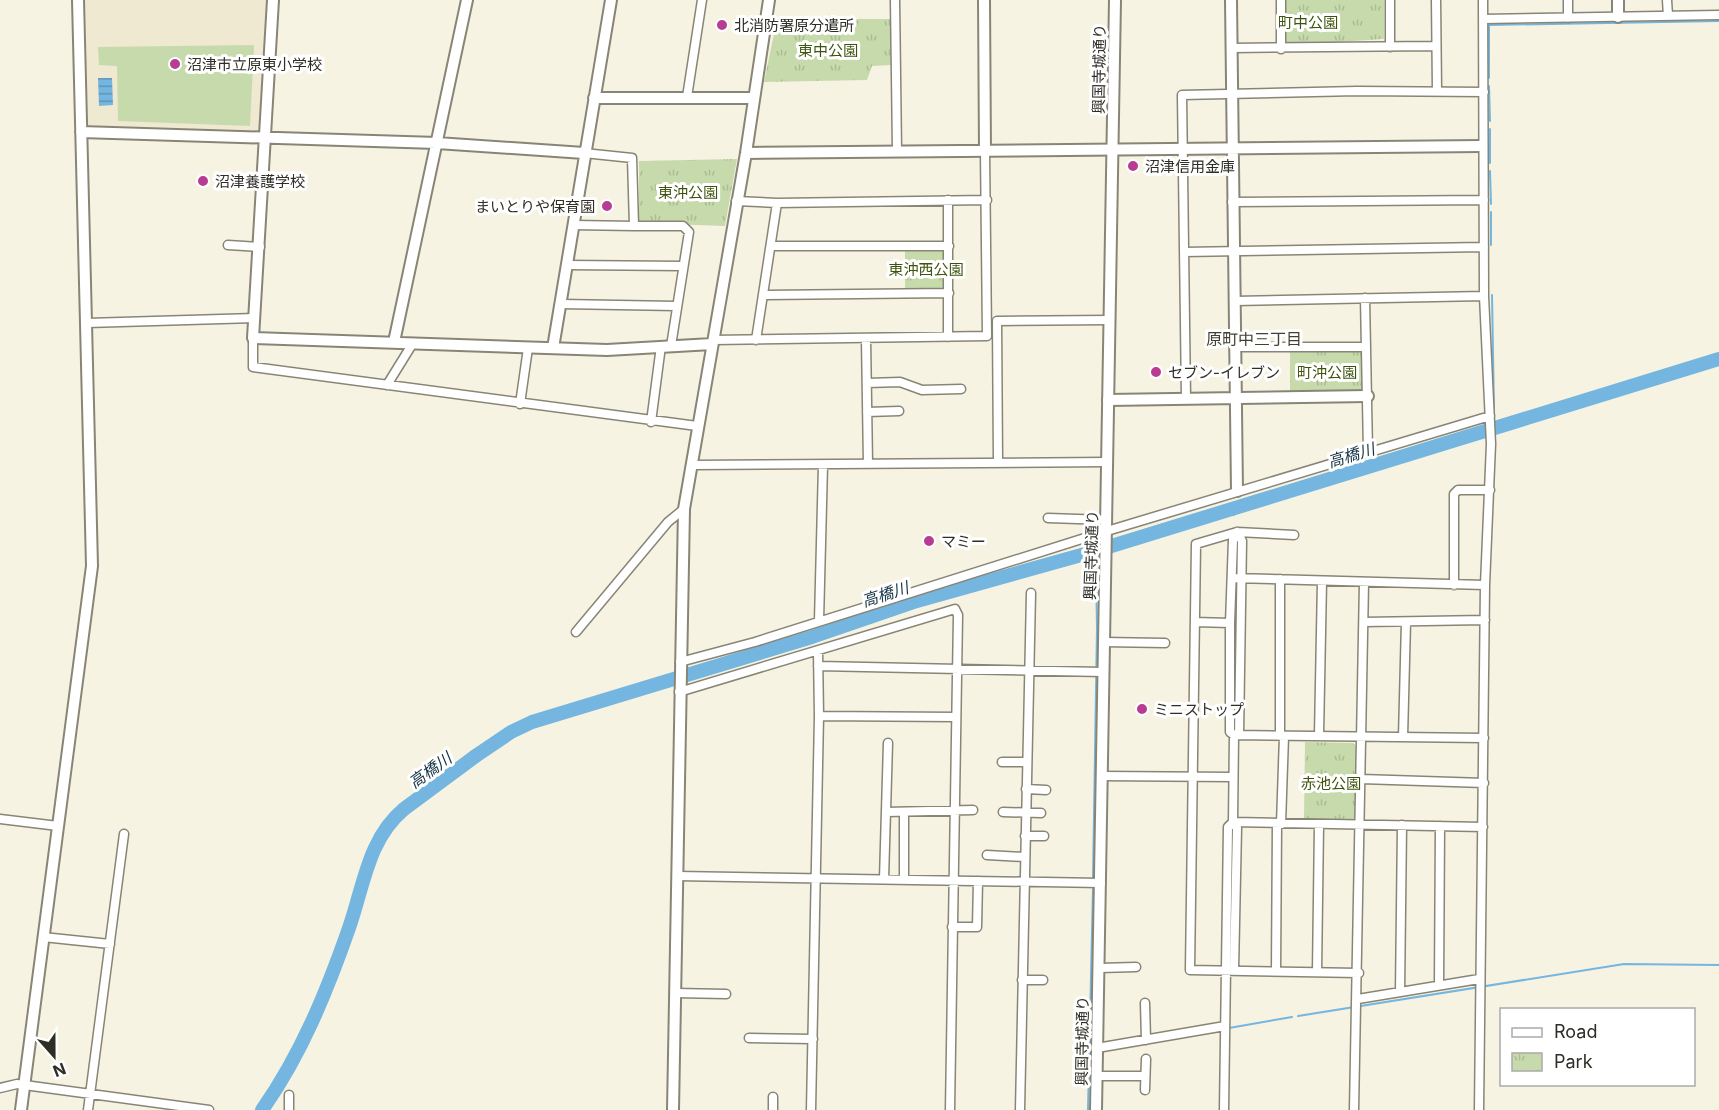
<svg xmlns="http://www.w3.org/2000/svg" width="1719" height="1110" viewBox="0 0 1719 1110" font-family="Inter,'Noto Sans JP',sans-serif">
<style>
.built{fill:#eee9d0}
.grass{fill:#c7daac}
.park{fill:url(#park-tufts)}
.water{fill:url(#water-rules)}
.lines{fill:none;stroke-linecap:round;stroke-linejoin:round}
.stream{stroke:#74b6e0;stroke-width:2}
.river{stroke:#74b6e0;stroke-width:14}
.minor-casing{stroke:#898576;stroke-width:11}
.tertiary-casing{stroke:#898576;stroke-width:14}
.secondary-casing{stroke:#898576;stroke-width:14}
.minor{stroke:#fff;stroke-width:8}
.tertiary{stroke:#fff;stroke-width:10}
.secondary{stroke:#fff;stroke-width:10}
.poi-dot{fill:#b63d91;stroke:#fff;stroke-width:2}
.labels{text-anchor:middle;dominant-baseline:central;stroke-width:6;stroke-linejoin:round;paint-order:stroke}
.park-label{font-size:15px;fill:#3e540d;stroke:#fff}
.poi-label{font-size:15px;fill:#2e2d26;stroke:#fff;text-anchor:start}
.street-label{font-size:15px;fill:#2e2d26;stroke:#fff}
.neighbourhood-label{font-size:16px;fill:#434032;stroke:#fff}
.water-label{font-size:16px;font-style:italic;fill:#133143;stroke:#fff}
</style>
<defs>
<pattern id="park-tufts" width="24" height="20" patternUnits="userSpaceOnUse" patternTransform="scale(1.5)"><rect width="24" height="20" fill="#c7daac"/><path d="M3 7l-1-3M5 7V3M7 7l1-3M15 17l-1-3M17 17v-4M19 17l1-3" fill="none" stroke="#abbb94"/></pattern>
<pattern id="water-rules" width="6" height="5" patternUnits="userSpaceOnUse" patternTransform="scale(1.5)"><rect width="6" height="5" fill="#74b6e0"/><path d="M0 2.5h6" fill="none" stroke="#6094b5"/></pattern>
</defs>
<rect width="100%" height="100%" fill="#f7f3e2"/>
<!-- built -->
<path class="built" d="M85,0h183l-9,131 -2,4 -169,-8z"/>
<!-- grass -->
<path class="grass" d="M254,45l-4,81 -132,-5 -1,-55 -18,-1 -1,-18z"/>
<!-- park -->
<path class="park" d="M1286,0h98v39l-95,6 -3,-4z
M777,19h113l2,46 -20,1 -5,14 -103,2z
M737,159l-12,67 -86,-3v-62z
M944,248l4,36 -5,5h-38v-40z
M1363,351l1,42h-74v-41z
M1305,742l48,1 5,6 -1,68 -4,5 -49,-1z"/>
<!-- water -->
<path class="water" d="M98,78h14l1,27 -14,1z"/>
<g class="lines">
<!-- stream -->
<path class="stream" d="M1489,78v-53l230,-4
M1489,86l1,35
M1490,129v34
M1490,171l1,33
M1491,212v33
M1492,295l2,115
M1231,507l3,8
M1092,552l4,16 1,60 -4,250
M1236,575v-16
M1234,698l2,-118
M1298,1016l326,-52 95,1
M1229,1028l63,-11
M1088,1110l5,-222"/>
<!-- river -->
<path class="river" d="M262,1110c39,-55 65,-119 87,-182 15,-43 19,-89 55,-119l73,-54 34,-23 21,-10 280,-85 105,-36 175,-49 627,-193"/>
<!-- minor casing -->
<g class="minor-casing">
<path id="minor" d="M895,0l2,151
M1281,0v49
M1390,0v47
M1436,0l1,90
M1568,0v18
M1667,0l1,16
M1483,19l236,-4
M1231,48l205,-2
M687,97l15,-97
M584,153l48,5 2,68h49l6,6 -18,114
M948,200v137
M736,201l41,2
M1232,202l252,-2
M573,225l61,1
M228,245l32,2
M771,246h178
M1184,252l300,-5
M567,265l115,1
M765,295l184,-2
M1365,298l3,154
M1235,301l249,-5
M561,304l115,2
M87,323l168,-5
M253,338v29l444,59
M866,339l2,125
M713,340l274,-4 -2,-185
M756,340l21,-137 210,-3
M1236,347h130
M867,383l33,-1 22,8 39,-1
M387,385l26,-42
M1186,399l-4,-304 175,-4 127,1
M520,404l8,-56
M867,412l32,-1
M651,422l10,-76
M998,462l-1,-141 113,-1
M692,465l415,-3
M1048,518l59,2
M1237,532l5,9 -3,194
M1294,535l-57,-3 -41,12 -6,426 169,3
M1233,578l252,7
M1454,585v-91l4,-4h32
M819,621l4,-156
M1195,622l35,1
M1364,622l121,-2
M576,632l92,-110 16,-13
M1103,642l62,1
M680,662l75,-20 352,-111 383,-115
M818,666l285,6
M679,692l276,-83 3,6 -8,495
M819,716l137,1
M1234,735l250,3
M1319,735l3,-154
M1280,736v-157
M1403,737l3,-115
M1002,762h24
M1101,776l132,1
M1361,779l123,4
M1026,789l20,1
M886,812l87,-2
M1003,812l38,1
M0,819l58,7
M1233,822l250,5
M1281,824l3,-88
M1025,836h19
M987,855l37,2
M677,876l424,7
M884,879l4,-136
M904,880v-68
M952,927h25l1,-46
M43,937l67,7
M1099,968l37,-1
M1234,970l3,-142 -4,-6 1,-87 -4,-3v-109l3,-83 4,-8
M1276,971l1,-147
M1317,972l2,-147
M1022,980h21
M1439,984l1,-158
M1400,992l2,-167
M675,993l51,1
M1358,999l121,-20
M1145,1003l1,37
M749,1038l64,1
M1097,1048l128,-22
M1096,1076h49
M0,1088l17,-4 192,26
M1145,1090l1,-31
M289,1095v15
M88,1110l36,-276
M773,1110v-13
M811,1110l8,-394 -1,-65
M1020,1110l11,-517
M1224,1110l4,-283 5,-5
M1354,1110l10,-528
M1479,1110l6,-525 6,-141 -7,-148 -1,-296"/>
</g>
<!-- tertiary casing -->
<g class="tertiary-casing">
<path id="tertiary" d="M273,0l-20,338 354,12 105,-6
M984,0l1,151
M1231,0l6,491
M1618,0v17
M594,98h159
M81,132l356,11 147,10
M746,153l736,-7
M394,342l73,-342
M553,348l58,-348
M1108,400l260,-4
M21,1110l71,-544 -14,-566
M673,1110l11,-601 62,-356 23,-153"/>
</g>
<!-- secondary casing -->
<g class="secondary-casing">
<path id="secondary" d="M1096,1110l19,-1110"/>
</g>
<!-- minor -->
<use href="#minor" class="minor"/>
<!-- tertiary -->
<use href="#tertiary" class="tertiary"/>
<!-- secondary -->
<use href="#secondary" class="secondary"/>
</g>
<!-- markers -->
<g class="poi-dot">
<circle cx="722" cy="25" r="6"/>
<circle cx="175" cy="64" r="6"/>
<circle cx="1133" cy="166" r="6"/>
<circle cx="203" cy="181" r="6"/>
<circle cx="607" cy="206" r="6"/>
<circle cx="1156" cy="372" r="6"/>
<circle cx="929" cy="541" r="6"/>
<circle cx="1142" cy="709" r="6"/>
</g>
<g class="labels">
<!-- park labels -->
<g class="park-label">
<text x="1308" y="22">町中公園</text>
<text x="828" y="50">東中公園</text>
<text x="688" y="192">東沖公園</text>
<text x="926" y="269">東沖西公園</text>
<text x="1327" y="372">町沖公園</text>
<text x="1331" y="783">赤池公園</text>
</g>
<!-- poi labels -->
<g class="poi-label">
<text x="734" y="25">北消防署原分遣所</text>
<text x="187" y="64">沼津市立原東小学校</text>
<text x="1145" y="166">沼津信用金庫</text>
<text x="215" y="181">沼津養護学校</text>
<text x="595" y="206" text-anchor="end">まいとりや保育園</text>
<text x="1168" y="372">セブン-イレブン</text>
<text x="941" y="541">マミー</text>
<text x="1154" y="709">ミニストップ</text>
</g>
<!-- street labels -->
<g class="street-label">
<text transform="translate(1099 69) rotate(-89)">興国寺城通り</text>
<text transform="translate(1091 555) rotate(-88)">興国寺城通り</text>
<text transform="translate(1082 1041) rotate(-89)">興国寺城通り</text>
</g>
<!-- neighbourhood labels -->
<g class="neighbourhood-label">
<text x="1254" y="339">原町中三丁目</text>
</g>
<!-- water labels -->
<g class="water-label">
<text transform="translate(1351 455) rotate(-17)">高橋川</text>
<text transform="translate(885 594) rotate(-18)">高橋川</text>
<text transform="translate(430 770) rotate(-36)">高橋川</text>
</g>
</g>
<!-- legend -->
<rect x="1500" y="1008" width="195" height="78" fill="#ffffff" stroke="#ababa8" stroke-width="1.5"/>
<rect x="1512" y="1028" width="30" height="9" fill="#ffffff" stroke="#ababa8" stroke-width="1.5"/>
<text x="1554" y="1038" font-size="18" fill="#2e2d26">Road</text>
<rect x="1512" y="1053" width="30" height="18" fill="url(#park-tufts)" stroke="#ababa8" stroke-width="1.5"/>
<text x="1554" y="1068" font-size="18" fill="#2e2d26">Park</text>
<!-- north arrow -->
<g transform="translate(54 1056) rotate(159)" stroke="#ffffff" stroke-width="4.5" paint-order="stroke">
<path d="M0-4.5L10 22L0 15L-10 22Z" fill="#2e2d26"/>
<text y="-9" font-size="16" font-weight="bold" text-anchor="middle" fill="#2e2d26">N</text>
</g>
</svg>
